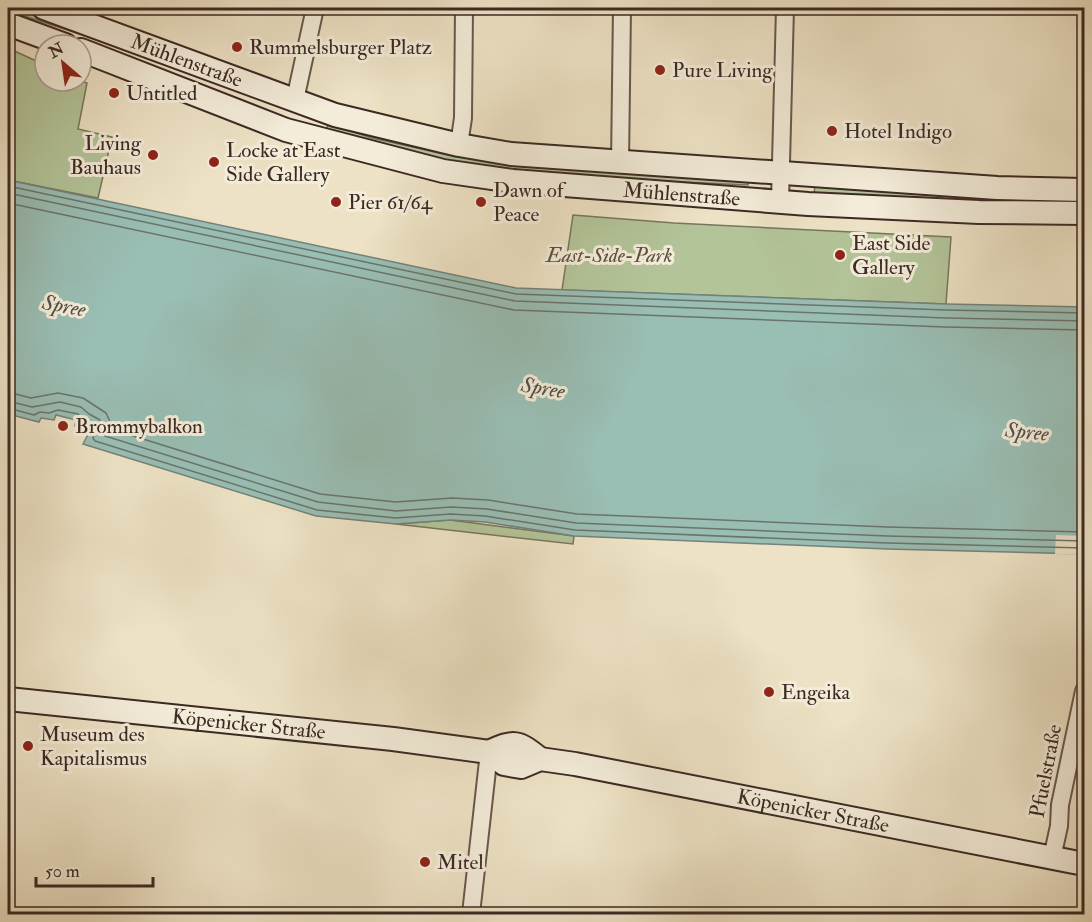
<svg xmlns="http://www.w3.org/2000/svg" width="1092" height="922" viewBox="0 0 1092 922" font-family="'IM FELL Double Pica',serif">
<style>
.green{fill:#b3c499;stroke:#78765e;stroke-width:1.5}
.water{fill:#99beb4;stroke:#74827a;stroke-width:1.5}
.pier{fill:#ede2c5}
.lines{fill:none;stroke-linecap:round;stroke-linejoin:round}
.shore{stroke:#6a746c;stroke-width:1.5}
.minor-casing{stroke:#68574c;stroke-width:20}
.secondary-casing{stroke:#3c2923;stroke-width:26}
.minor{stroke:#f3ecd9;stroke-width:16}
.secondary{stroke:#f3ecd9;stroke-width:22}
.poi-dot{fill:#8f2418;stroke:#f3ecd9;stroke-width:2}
.labels{text-anchor:middle;dominant-baseline:central;stroke-width:6;stroke-linejoin:round;paint-order:stroke}
.poi-label{font-size:21px;fill:#3c2923;stroke:#f3ecd9;text-anchor:start}
.street-label{font-size:21px;fill:#3c2923;stroke:#f3ecd9}
.park-label{font-size:21px;font-style:italic;fill:#5a5040;stroke:#f3ecd9}
.water-label{font-size:22px;font-style:italic;fill:#534e47;stroke:#f3ecd9}
</style>
<rect width="100%" height="100%" fill="#ede2c5"/>
<filter id="stains"><feTurbulence type="fractalNoise" baseFrequency=".00333" numOctaves="4"/><feColorMatrix values="0 0 0 0 .2 0 0 0 0 .09 0 0 0 0 .02 0 0 0 .5 -.17"/></filter>
<radialGradient id="worn" r=".72"><stop offset=".6" stop-color="#630" stop-opacity="0"/><stop offset="1" stop-color="#630" stop-opacity=".3"/></radialGradient>
<!-- green -->
<path class="green" d="M8,8h7l20,8 102,32 11,8 -136,-44 -4,-1z
M8,48l37,17v16h36l6,2 -9,46 34,8 -14,61 -90,-18z
M328,124l44,14 81,18 64,9 232,15 -1,5 -232,-11 -68,-11 -122,-30z
M815,185l74,7 74,3v7l-149,-7z
M573,215l101,8 277,14 -5,67 -384,-14z
M450,520l124,16 -1,8 -177,-20z"/>
<!-- water -->
<path class="water" d="M8,180l508,108 430,16 138,3v247l-197,-5 -313,-13 -89,-14 -35,-2 -54,4 -80,-8 -233,-72 8,-15 -16,-3 1,-6 -20,-5 -2,5 -13,-2 -2,4 -31,-8z"/>
<!-- pier -->
<path class="pier" d="M1056,535l28,1v19l-29,-1z"/>
<g class="lines">
<!-- shore -->
<path class="shore" d="M8,186l508,108 430,16 138,3
M8,193l507,108 431,17 138,3
M8,203l506,107 431,17 139,3
M8,392l23,6 27,-5 25,5 23,15 8,17 206,64 76,8 56,-4 36,2 89,14 310,13 197,5
M8,401l24,6 28,-5 21,5 8,7 11,6 5,16 213,66 78,9 55,-4 36,2 89,14 311,13 197,5
M8,408l26,7 6,-3 9,1 9,-3 20,4 5,7 12,5 1,5 -3,7 2,3 222,69 79,8 54,-4 35,2 90,14 312,13 197,5"/>
<!-- minor casing -->
<g class="minor-casing">
<path id="minor" d="M295,100l20,-92
M459,145l4,-27 1,-110
M620,163l2,-155
M780,201l5,-193
M1052,858l7,-32 1,-21 24,-114
M471,914l18,-162"/>
</g>
<!-- secondary casing -->
<g class="secondary-casing">
<g id="secondary">
<path id="s1" d="M44,8l291,107 124,30 52,9 486,34 87,2"/>
<path d="M8,24l57,21"/>
<path id="s2" d="M81,50l205,80 157,41 70,10 295,23 171,8 105,1"/>
<path id="s3" d="M8,699l385,40 96,13 15,12 17,3 19,-8 35,5 509,100"/>
<path d="M489,752c25,-12 29,-11 51,7"/>
</g>
</g>
<!-- minor -->
<use href="#minor" class="minor"/>
<!-- secondary -->
<use href="#secondary" class="secondary"/>
</g>
<!-- markers -->
<g class="poi-dot">
<circle cx="237" cy="47" r="6"/>
<circle cx="660" cy="70" r="6"/>
<circle cx="114" cy="93" r="6"/>
<circle cx="832" cy="131" r="6"/>
<circle cx="153" cy="155" r="6"/>
<circle cx="214" cy="162" r="6"/>
<circle cx="336" cy="202" r="6"/>
<circle cx="481" cy="202" r="6"/>
<circle cx="840" cy="255" r="6"/>
<circle cx="63" cy="426" r="6"/>
<circle cx="769" cy="692" r="6"/>
<circle cx="28" cy="746" r="6"/>
<circle cx="425" cy="862" r="6"/>
</g>
<g class="labels">
<!-- poi labels -->
<g class="poi-label">
<text x="249" y="47">Rummelsburger Platz</text>
<text x="672" y="70">Pure Living</text>
<text x="126" y="93">Untitled</text>
<text x="844" y="131">Hotel Indigo</text>
<text x="141" y="143" text-anchor="end">Living<tspan x="141" dy="24">Bauhaus</tspan></text>
<text x="226" y="150">Locke at East<tspan x="226" dy="24">Side Gallery</tspan></text>
<text x="493" y="190">Dawn of<tspan x="493" dy="24">Peace</tspan></text>
<text x="348" y="202">Pier 61/64</text>
<text x="852" y="243">East Side<tspan x="852" dy="24">Gallery</tspan></text>
<text x="75" y="426">Brommybalkon</text>
<text x="781" y="692">Engeika</text>
<text x="40" y="734">Museum des<tspan x="40" dy="24">Kapitalismus</tspan></text>
<text x="437" y="862">Mitel</text>
</g>
<!-- street labels -->
<g class="street-label">
<text stroke="none"><textPath href="#s1" startOffset="152">Mühlenstraße</textPath></text>
<text stroke="none"><textPath href="#s2" startOffset="622">Mühlenstraße</textPath></text>
<text stroke="none"><textPath href="#s3" startOffset="242">Köpenicker Straße</textPath></text>
<text transform="translate(1046 771) rotate(-79)">Pfuelstraße</text>
<text stroke="none"><textPath href="#s3" startOffset="819">Köpenicker Straße</textPath></text>
</g>
<!-- park labels -->
<g class="park-label">
<text x="609" y="255">East-Side-Park</text>
</g>
<!-- water labels -->
<g class="water-label">
<text transform="translate(64 306) rotate(10)">Spree</text>
<text transform="translate(543 388) rotate(9)">Spree</text>
<text transform="translate(1027 432) rotate(5)">Spree</text>
</g>
</g>
<!-- margin -->
<rect width="1092" height="922" fill="none" stroke="#ede2c5" stroke-width="30"/>
<rect x="9" y="9" width="1074" height="904" fill="none" stroke="#3c2923" stroke-width="3"/>
<rect x="15" y="15" width="1062" height="892" fill="none" stroke="#3c2923" stroke-width="1.5"/>
<!-- north arrow -->
<g transform="translate(63 63) rotate(331)"><circle r="28" fill="#f3ecd9" stroke="#aa9e90" stroke-width="1.5"/>
<path d="M0-4.5L10 22L0 15L-10 22Z" fill="#8f2418"/>
<text y="-9" font-size="16" font-weight="bold" text-anchor="middle" fill="#3c2923">N</text>
</g>
<!-- scale -->
<path d="M36 877v9h117v-9" fill="none" stroke="#3c2923" stroke-width="3"/>
<text x="45" y="877" font-size="18" fill="#3c2923" stroke="#f3ecd9" stroke-width="4.5" paint-order="stroke">50 m</text>
<rect width="100%" height="100%" filter="url(#stains)"/>
<rect width="100%" height="100%" fill="url(#worn)"/>
</svg>
